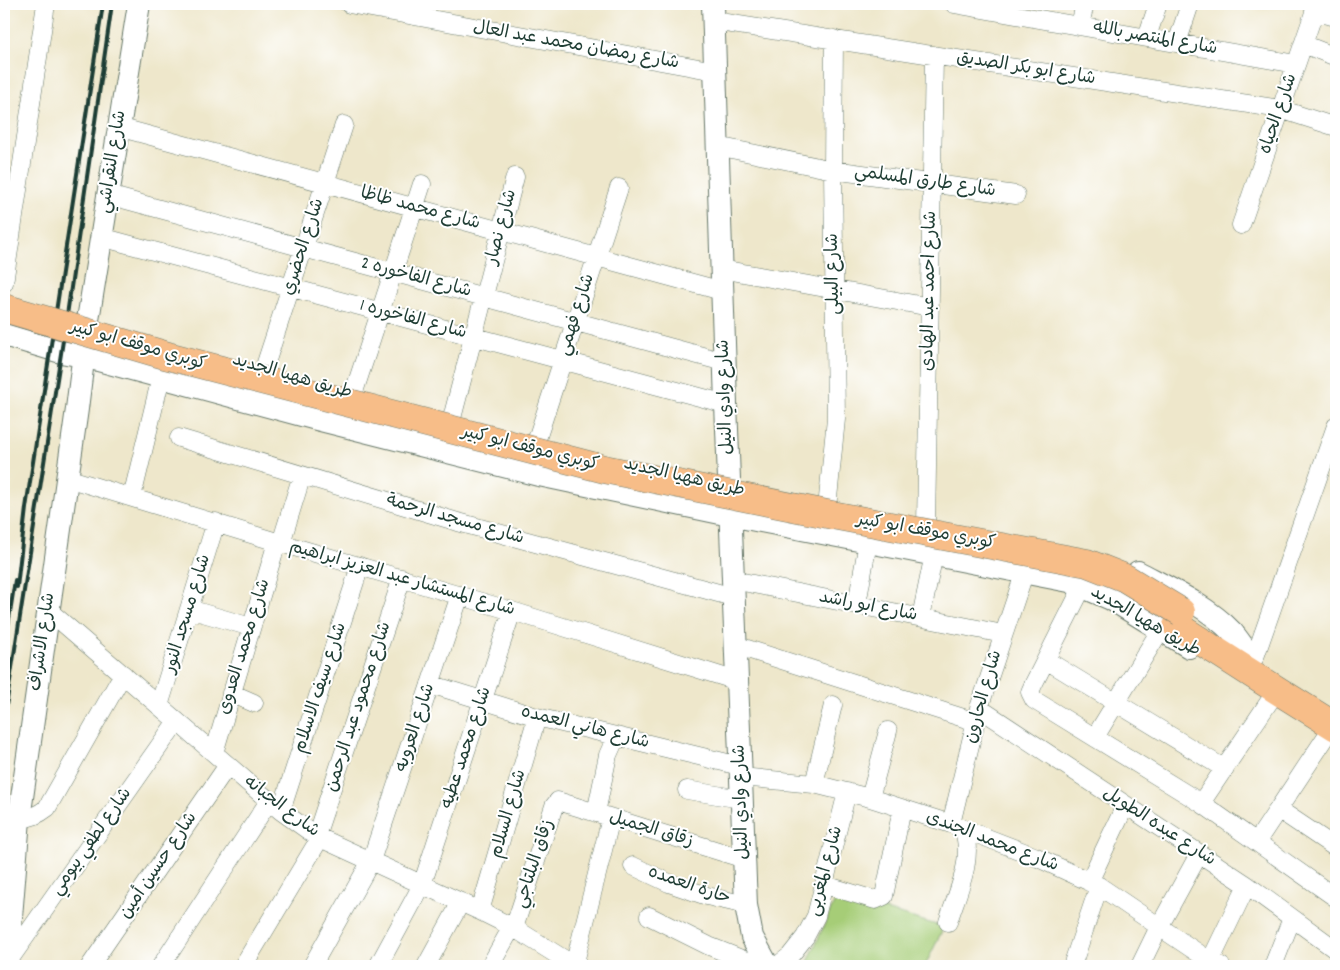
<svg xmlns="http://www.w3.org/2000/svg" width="1340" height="970" viewBox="0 0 1340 970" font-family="Dekko,'Playpen Sans Arabic',sans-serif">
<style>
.green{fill:#a6cd77;stroke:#628556}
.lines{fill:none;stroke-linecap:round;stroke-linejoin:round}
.minor-casing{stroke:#677869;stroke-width:19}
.tertiary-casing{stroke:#677869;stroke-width:24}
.primary-casing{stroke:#677869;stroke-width:29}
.minor{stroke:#fff;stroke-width:18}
.tertiary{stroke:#fff;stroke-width:22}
.primary{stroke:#f7bd88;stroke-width:28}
.rail{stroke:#1f3d34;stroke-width:4}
.primary-bridge-casing{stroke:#677869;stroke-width:29;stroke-linecap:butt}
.primary-bridge{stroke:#f7bd88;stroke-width:28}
.labels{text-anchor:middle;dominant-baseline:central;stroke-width:4;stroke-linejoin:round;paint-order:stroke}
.street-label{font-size:18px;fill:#1f3d34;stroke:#fff}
</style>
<rect width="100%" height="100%" fill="#fff"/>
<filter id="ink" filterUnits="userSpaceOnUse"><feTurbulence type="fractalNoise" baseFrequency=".02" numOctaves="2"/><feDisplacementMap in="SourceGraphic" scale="10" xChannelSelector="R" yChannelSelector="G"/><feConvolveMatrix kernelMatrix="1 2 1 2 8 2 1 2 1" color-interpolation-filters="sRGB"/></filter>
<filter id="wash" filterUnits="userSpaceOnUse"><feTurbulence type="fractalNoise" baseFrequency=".0096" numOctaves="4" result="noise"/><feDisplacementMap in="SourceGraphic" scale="20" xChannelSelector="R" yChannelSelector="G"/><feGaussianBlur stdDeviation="1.12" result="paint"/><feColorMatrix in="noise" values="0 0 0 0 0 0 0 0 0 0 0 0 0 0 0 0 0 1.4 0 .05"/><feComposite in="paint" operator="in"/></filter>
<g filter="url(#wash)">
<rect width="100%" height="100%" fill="#eee7cb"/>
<!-- green -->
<path class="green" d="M837,896l107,31 -19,39h-119z"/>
</g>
<g filter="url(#ink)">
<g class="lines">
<!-- minor casing -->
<g class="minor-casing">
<path id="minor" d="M349,4l366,67
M954,4l342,60
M1314,11l22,6
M713,21l567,88 56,18
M1080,25l5,-21
M1147,37l11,-33
M1177,43l13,-39
M1303,44l33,13
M118,127l604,164
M717,146l116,24 183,25
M108,195l616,167
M1241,225l76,-221
M101,237l625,167
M721,269l209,38
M4,283l42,-279
M264,369l80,-244
M353,395l69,-211
M451,422l64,-245
M179,438l279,84 275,75
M536,442l83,-254
M67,478l210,64 235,69 225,70
M132,497l29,-120
M827,508l9,-89 -3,-249 1,-131
M926,526l8,-471
M281,543l21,-68
M733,580l270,54
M1083,586l-50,99 -3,7 4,8 167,103 135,95
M857,604l11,-62
M189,609l62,18
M48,610l233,201 35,25 164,75 34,17 61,38
M921,617l13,-63
M735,645l241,77
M1255,657l81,-231
M1046,660l179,109
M430,684l107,33 203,49
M231,693l23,10
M159,706l57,-184
M979,708l268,177 89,65
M1095,737l66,-108
M214,753l63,-211
M741,777l73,7 56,14 81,26 83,32 65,30 111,75 11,5
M814,784l19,-79
M687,790l54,9
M870,798l18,-67
M1201,803l76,-113
M1278,809l58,39
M281,811l79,-245
M596,813l12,-58 8,-18
M19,819c12,-1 19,-4 28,-11l76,-134
M951,824l28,-116 46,-137
M316,836l86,-258
M1257,841l77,-116
M633,866l36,17 38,13 39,9
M1089,882l36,-76
M825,885l50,15 9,-4 18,-87
M480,911l57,-194
M649,916l60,30 50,20
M948,922c9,-29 27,-64 15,-93
M514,928l40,-122 4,-5 186,58
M7,963l170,-242
M90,966l138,-201
M161,966l108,-165
M243,966l77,-128
M312,966l59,-105 89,-266
M378,966l44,-81 90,-274
M426,966l35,-64
M490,966l22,-39
M574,966l37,-148
M777,966l13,-10 15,-19 11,-21 31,-124
M1072,966l27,-80
M1140,966l19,-39 40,-73
M1208,966l39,-81
M1273,966l19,-48"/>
</g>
<!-- tertiary casing -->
<g class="tertiary-casing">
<path id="tertiary" d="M713,4l13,400 20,501 6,32 16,29
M4,335l57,17 22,4 233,63 223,56 191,40 339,66 42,18 78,48
M1138,572c32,17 69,34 94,60 6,7 11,15 17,22
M7,966l12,-147 58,-410 11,-89 51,-316"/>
</g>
<!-- primary casing -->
<g class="primary-casing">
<path id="primary" d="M1177,626l100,64 59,37"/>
</g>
<!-- minor -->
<use href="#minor" class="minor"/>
<!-- tertiary -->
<use href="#tertiary" class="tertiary"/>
<!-- primary -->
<use href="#primary" class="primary"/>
<!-- rail -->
<path class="rail" d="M17,587l9,-79 77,-504
M4,651l11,-71
M4,719l63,-404 45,-311"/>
<!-- primary-bridge casing -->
<g class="primary-bridge-casing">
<path id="primary-bridge" d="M4,308l164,48 436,113 228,46 255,48 38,15 56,34"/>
</g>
<!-- primary-bridge -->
<use href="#primary-bridge" class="primary-bridge"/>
</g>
</g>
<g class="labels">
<!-- street labels -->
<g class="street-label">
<text transform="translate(1155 39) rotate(10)">شارع المنتصر بالله</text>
<text transform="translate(576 46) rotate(10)">شارع رمضان محمد عبد العال</text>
<text transform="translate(1026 69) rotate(9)">شارع ابو بكر الصديق</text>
<text transform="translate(1279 114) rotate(-71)">شارع الحياه</text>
<text transform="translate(113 162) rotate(-81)">شارع النقراشي</text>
<text transform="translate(925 182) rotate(8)">شارع طارق المسلمي</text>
<text transform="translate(420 209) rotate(15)">شارع محمد ظاظا</text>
<text transform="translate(502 227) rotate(-75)">شارع نصار</text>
<text transform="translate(304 247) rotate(-72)">شارع الحضري</text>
<text transform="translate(834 274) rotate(-91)">شارع البيلى</text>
<text transform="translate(416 278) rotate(15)">شارع الفاخوره 2</text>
<text transform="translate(930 291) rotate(-89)">شارع احمد عبد الهادى</text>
<text transform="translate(577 315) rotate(-72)">شارع فهمي</text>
<text transform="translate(413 320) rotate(15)">شارع الفاخوره 1</text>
<text transform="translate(138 346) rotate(16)">كوبري موقف ابو كبير</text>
<text transform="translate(292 377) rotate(16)">طريق ههيا الجديد</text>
<text transform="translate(726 397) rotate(-92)">شارع وادي النيل</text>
<text transform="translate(530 449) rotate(14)">كوبري موقف ابو كبير</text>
<text transform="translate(684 478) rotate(13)">طريق ههيا الجديد</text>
<text transform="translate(455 520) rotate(16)">شارع مسجد الرحمة</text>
<text transform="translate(926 532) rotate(10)">كوبري موقف ابو كبير</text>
<text transform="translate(402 579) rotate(16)">شارع المستشار عبد العزيز ابراهيم</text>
<text transform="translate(868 607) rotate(11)">شارع ابو راشد</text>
<text transform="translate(188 614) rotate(-73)">شارع مسجد النور</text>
<text transform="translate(1145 622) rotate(30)">طريق ههيا الجديد</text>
<text transform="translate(43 642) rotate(-82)">شارع الاشراف</text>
<text transform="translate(245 647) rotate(-73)">شارع محمد العدوى</text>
<text transform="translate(321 688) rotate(-72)">شارع سيف الاسلام</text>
<text transform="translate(984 697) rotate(-74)">شارع الحارون</text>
<text transform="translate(359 707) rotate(-72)">شارع محمود عبد الرحمن</text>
<text transform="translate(416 728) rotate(-72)">شارع العروبه</text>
<text transform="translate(585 728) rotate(14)">شارع هاني العمده</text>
<text transform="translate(467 748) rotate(-72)">شارع محمد عطيه</text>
<text transform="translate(742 802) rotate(-92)">شارع وادي النيل</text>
<text transform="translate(281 807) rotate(37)">شارع الجبانه</text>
<text transform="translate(509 814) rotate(-74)">شارع السلام</text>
<text transform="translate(1159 827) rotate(33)">شارع عبده الطويل</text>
<text transform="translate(651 830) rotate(17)">زقاق الجميل</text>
<text transform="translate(92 842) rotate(-55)">شارع لطفي بيومي</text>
<text transform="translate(992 842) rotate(21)">شارع محمد الجندى</text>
<text transform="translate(535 864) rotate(-72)">زقاق البلتاجي</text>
<text transform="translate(159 866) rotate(-56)">شارع حسين أمين</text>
<text transform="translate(826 871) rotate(-75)">شارع المغربى</text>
<text transform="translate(689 886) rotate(19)">حارة العمده</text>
</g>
</g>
<!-- margin -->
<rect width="1340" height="970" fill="none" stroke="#fff" stroke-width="20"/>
</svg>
